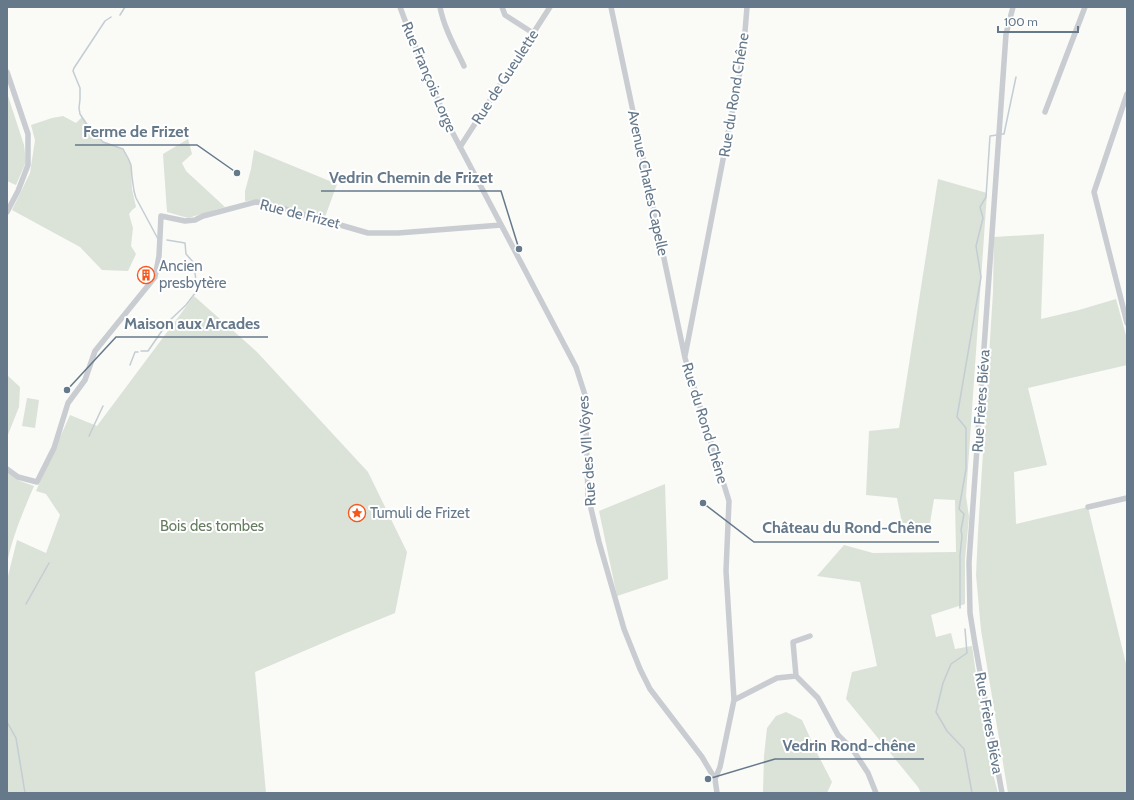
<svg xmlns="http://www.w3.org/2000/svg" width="1134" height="800" viewBox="0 0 1134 800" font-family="Cabin,sans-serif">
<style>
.green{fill:#dbe2d8}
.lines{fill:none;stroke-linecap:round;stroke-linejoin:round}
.stream{stroke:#c3cdd3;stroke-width:1.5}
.minor{stroke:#c9cdd1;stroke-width:5.5}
.labels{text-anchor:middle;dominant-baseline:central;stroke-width:4;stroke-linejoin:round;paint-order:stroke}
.street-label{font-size:15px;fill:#65798b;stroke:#fff}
.poi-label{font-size:15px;fill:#65798b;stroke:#fff;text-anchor:start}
.park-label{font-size:15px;fill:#667c61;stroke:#fff}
.leader{fill:none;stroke:#65798b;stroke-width:1.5}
.callout-dot{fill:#65798b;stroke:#fff;stroke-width:1.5}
.callout-label{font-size:16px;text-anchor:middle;font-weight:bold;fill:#65798b;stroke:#fff;stroke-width:4;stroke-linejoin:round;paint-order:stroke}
</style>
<rect width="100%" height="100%" fill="#fafaf7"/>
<!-- green -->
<path class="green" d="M7,93l17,52 2,17 -10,23 -9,-4z
M63,116l13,7 6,-6 6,9 15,16 20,7 8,16 1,24 4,18 -4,3 -3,4 4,14 -2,18 5,8 -8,17 -26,-1 -22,-23 -68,-37 18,-37 5,-33 -4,-15 21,-7z
M188,139l4,15 -10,9 4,8 39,36 -37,11 -21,-6 -4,-58z
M254,150l83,34 -12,33 -65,-17 -15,1v-10l6,-22z
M938,179l49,14 -21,303 3,21 -4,42v45l-34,11 5,22 15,-4 4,16 17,-3 15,105 11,42h-77l-3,-6 -72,-88 6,-27 25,-6 -17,-84 -43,-6 27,-31 29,8 83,-1 -1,-52 -21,-1 -4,24h-28l-5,-25 -31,-3 3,-64 30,-3z
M1044,234l-3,85 38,-9 37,-11 11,40v26l-99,23 19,77 -33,7 2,52 72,-17 39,161v125h-119l-27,-163 -5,-55 2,-42 15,-241 1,-55z
M194,296l63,56 111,120 39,80 -12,61 -49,20 -91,39 11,121h-258l-1,-3v-210l10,-40 29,13 14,-38 -14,-21 -10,-3 34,-76 27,11z
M7,375l13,12 -1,20 -12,30z
M27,398l12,2 -4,28 -13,-2z
M7,471l13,10 14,5c-11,26 -22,51 -27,78z
M665,484l3,95 -51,17 -18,-85z
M786,712l16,8 14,31 16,31 -5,11h-64l1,-37 3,-28 9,-12z"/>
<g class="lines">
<!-- stream -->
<path class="stream" d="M120,15l5,-8
M111,17l-6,4 -31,47 -1,3 7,17v11l-1,9 1,6 8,12 15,16 20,7 5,9 3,7 1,12 2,14 2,7 22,41
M1000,134h4l12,-57
M141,351h7l20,-29 18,-17 13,-17 -3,-6 -2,-19 -8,-9 -1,-11 -18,-3
M130,365l5,-13h3
M89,436l14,-30
M26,604l23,-41
M960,608v-53l2,-19 -1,-6 3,-16 -5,-5 7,-40v-41l-9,-11 24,-140 -5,-31 7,-28 -3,-11 6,-10 4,-61 7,-1
M965,629l2,24 -16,11 -8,19 -7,29 11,19 17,18 8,44
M7,722l9,16 9,55"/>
<!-- minor -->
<path class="minor" d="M400,7l9,24 39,93 128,243 9,28 3,101 11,46 25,87 16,40 10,20 52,68 13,22
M440,7c4,21 15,40 24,59
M502,7l3,8 28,18
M611,7l74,351 44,143 -3,70 8,129 -14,67 -5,12 2,14
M7,72l21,62v31l-10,26 -11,21
M1127,94l-33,98 33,131
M1045,112l40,-105
M460,147l90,-140
M685,356l58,-300 4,-49
M7,469l11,8 19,5 17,-34 14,-45 17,-23 10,-29 60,-74 4,-21 2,-40 24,5 10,-1 8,-4 53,-14 8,1 104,30h30l103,-8
M1088,507l39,-9
M796,676l-3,-34 17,-6
M734,700l43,-22 19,-2 22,22 20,37 15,15 15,23 8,20
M1002,793l-27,-149 -5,-31 -1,-51 37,-528 7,-27"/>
</g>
<!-- icons -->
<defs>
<g id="building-ring" transform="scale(0.9)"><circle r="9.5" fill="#fff" stroke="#f6571b" stroke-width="1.5"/><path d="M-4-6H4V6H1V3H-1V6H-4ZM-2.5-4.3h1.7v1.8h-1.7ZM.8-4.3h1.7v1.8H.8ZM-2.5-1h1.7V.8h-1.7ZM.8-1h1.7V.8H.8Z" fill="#f6571b"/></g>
<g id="sight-ring" transform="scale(0.9)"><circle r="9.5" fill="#fff" stroke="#f6571b" stroke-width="1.5"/><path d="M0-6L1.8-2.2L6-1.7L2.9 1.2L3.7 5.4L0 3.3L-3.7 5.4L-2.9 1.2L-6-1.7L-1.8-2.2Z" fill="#f6571b"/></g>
</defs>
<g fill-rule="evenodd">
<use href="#building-ring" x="146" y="275"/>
<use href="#sight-ring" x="357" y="513"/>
</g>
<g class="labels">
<!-- street labels -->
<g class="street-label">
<text transform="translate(429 77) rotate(67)">Rue François Lorge</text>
<text transform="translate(505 77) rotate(-57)">Rue de Gueulette</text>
<text transform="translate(734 95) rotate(-81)">Rue du Rond Chêne</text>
<text transform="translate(648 183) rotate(78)">Avenue Charles Capelle</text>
<text transform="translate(300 214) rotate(14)">Rue de Frizet</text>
<text transform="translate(981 401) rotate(-86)">Rue Frères Biéva</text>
<text transform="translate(705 423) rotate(73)">Rue du Rond Chêne</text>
<text transform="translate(587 451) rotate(-94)">Rue des VII Vôyes</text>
<text transform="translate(989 723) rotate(80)">Rue Frères Biéva</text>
</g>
<!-- poi labels -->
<g class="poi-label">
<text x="159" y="266">Ancien<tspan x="159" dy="17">presbytère</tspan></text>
<text x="370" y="513">Tumuli de Frizet</text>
</g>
<!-- park labels -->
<g class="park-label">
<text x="212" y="526">Bois des tombes</text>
</g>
</g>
<!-- callouts -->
<path class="leader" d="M237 173L197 145H75M519 249L501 191H321M67 390L116 337H268M703 503L754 542H939M708 779L775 759H924"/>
<g class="callout-dot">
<circle cx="237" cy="173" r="4"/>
<circle cx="519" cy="249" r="4"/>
<circle cx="67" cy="390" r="4"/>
<circle cx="703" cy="503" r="4"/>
<circle cx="708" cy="779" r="4"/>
</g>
<g class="callout-label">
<text x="136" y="137">Ferme de Frizet</text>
<text x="411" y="183">Vedrin Chemin de Frizet</text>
<text x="192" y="329">Maison aux Arcades</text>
<text x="847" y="533">Château du Rond-Chêne</text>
<text x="849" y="751">Vedrin Rond-chêne</text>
</g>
<!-- border -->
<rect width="1134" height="800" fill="none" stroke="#65798b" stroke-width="16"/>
<!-- scale -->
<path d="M998 26v6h80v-6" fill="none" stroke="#65798b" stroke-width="2"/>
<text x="1004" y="26" font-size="12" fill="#65798b" stroke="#ffffff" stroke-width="3" paint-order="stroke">100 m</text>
</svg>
